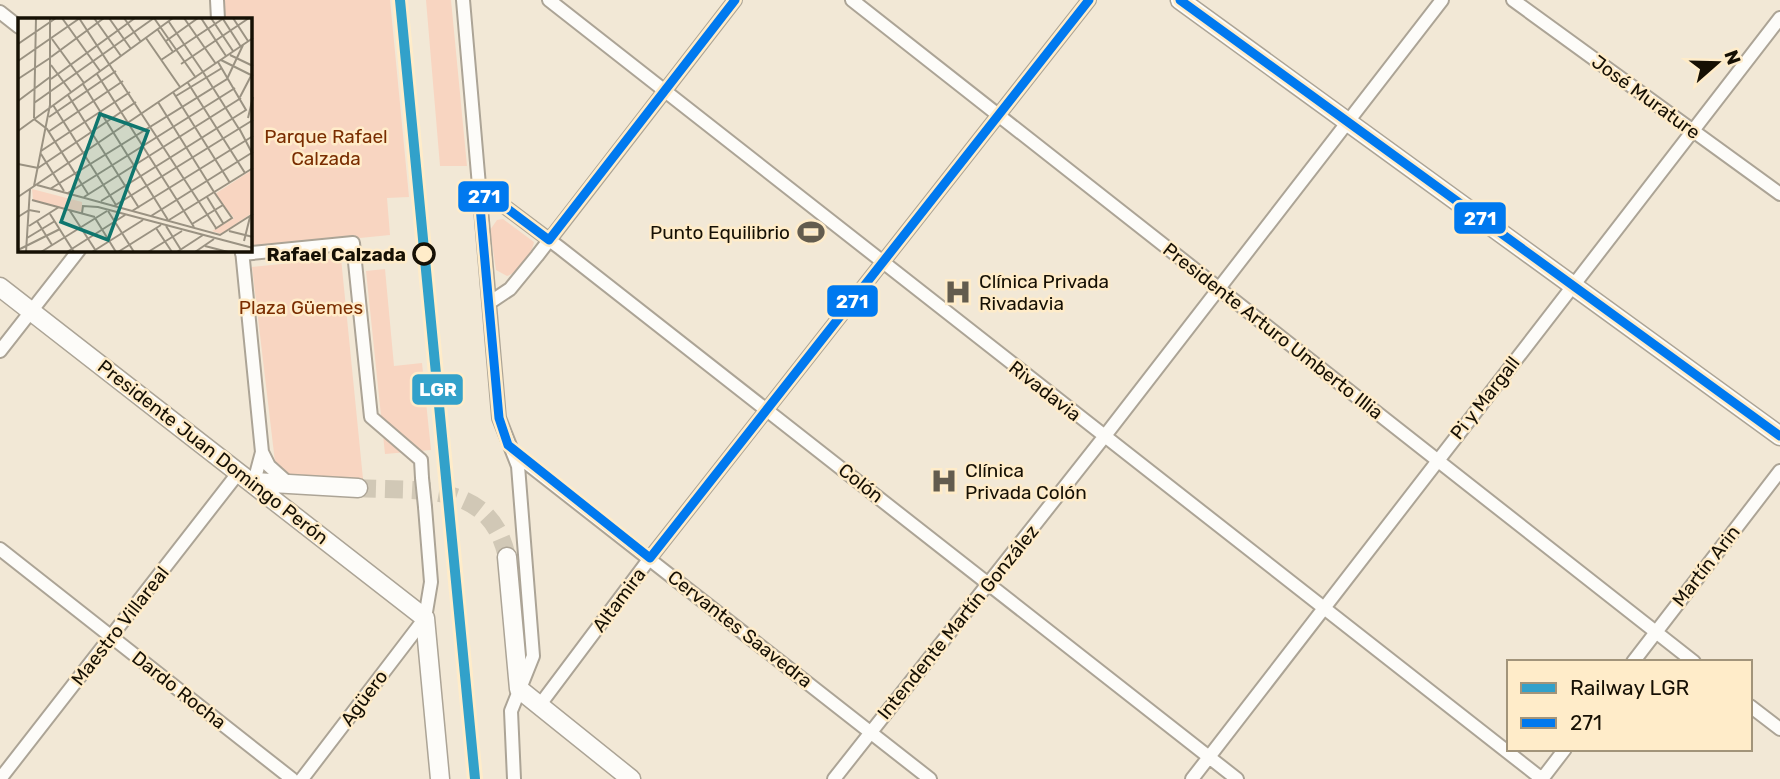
<svg xmlns="http://www.w3.org/2000/svg" width="1780" height="779" viewBox="0 0 1780 779" font-family="Rubik,sans-serif">
<style>
.green{fill:#f8d5c1}
.lines{fill:none;stroke-linecap:round;stroke-linejoin:round}
.secondary-tunnel{stroke:#d1c8b6;stroke-width:18;stroke-dasharray:18 9;stroke-linecap:butt}
.street-casing{stroke:#aca496;stroke-width:16}
.secondary-casing{stroke:#aca496;stroke-width:21}
.street{stroke:#fdfcf9;stroke-width:12}
.secondary{stroke:#fdfcf9;stroke-width:18}
.street-bridge-casing{stroke:#aca496;stroke-width:16;stroke-linecap:butt}
.street-bridge{stroke:#fdfcf9;stroke-width:12}
.bus-1-casing{stroke:#ffecc9;stroke-width:14}
.bus-1{stroke:#0079ef;stroke-width:9}
.rail-1-casing{stroke:#ffecc9;stroke-width:16}
.rail-1{stroke:#32a1ca;stroke-width:10}
.stop-dot{fill:#ffecc9;stroke:#161004;stroke-width:3.5}
.labels{text-anchor:middle;dominant-baseline:central;stroke-width:5;stroke-linejoin:round;paint-order:stroke}
.street-label{font-size:19px;fill:#161004;stroke:#ffecc9}
.park-label{font-size:19px;fill:#7a2d00;stroke:#ffecc9}
.poi-label{font-size:19px;fill:#161004;stroke:#ffecc9;text-anchor:start}
.stop-label{font-size:19px;font-weight:bold;fill:#161004;stroke:#ffecc9;text-anchor:end}
.inset-road{fill:none;stroke:#9a9282;stroke-width:2}
.view{fill:#0f766e;fill-opacity:0.15;stroke:#0f766e;stroke-width:3.5}
.inset-edge{fill:none;stroke:#161004;stroke-width:3.5}
.line-badge{stroke:#ffecc9;stroke-width:2.5}
.badge-label{font-size:19px;text-anchor:middle;font-weight:bold;fill:#fff}
</style>
<rect width="100%" height="100%" fill="#f2e8d6"/>
<!-- green -->
<path class="green" d="M223,0h167l19,197 -22,1 3,37 -140,14v-230h-26z
M426,0h25l16,166h-27z
M503,219l31,23c-2,12 -15,30 -27,34l-11,-6 -6,-40 7,-10z
M341,258l22,221h-86l-25,-212z
M385,269l9,97 28,-3 9,87 -46,4 -19,-183z"/>
<g class="lines">
<!-- secondary-tunnel -->
<path class="secondary-tunnel" d="M358,488c62,4 132,-8 149,69"/>
<!-- street casing -->
<g class="street-casing">
<path id="street" d="M217,0l1,19
M463,0l36,418 19,48 15,190 -22,55 3,68
M549,0l993,779
M852,0l842,662
M1513,0l267,194
M0,12l19,15
M479,195l17,5 64,48 677,531
M242,250l20,202 -8,30
M242,254l111,-11 18,174 50,43 1,18
M489,303l21,-14 27,-33 198,-256
M0,351l79,-101
M262,452l7,14 19,17
M515,454l415,325
M0,549l292,230
M1633,662l147,-191
M539,706l111,-148 439,-558
M1750,706l30,23
M0,779l239,-307
M302,779l123,-161 6,-36 -6,-75
M834,779l270,-342 338,-437
M1192,779l588,-761
M1542,779l23,-30"/>
</g>
<!-- secondary casing -->
<g class="secondary-casing">
<path id="secondary" d="M1180,0l600,436
M0,287l425,331 15,161
M254,482l104,6
M507,557l12,132 112,90"/>
</g>
<!-- street -->
<use href="#street" class="street"/>
<!-- secondary -->
<use href="#secondary" class="secondary"/>
<!-- street-bridge casing -->
<g class="street-bridge-casing">
<path id="street-bridge" d="M422,478l3,29"/>
</g>
<!-- street-bridge -->
<use href="#street-bridge" class="street-bridge"/>
<!-- bus-1 casing -->
<g class="bus-1-casing">
<path id="bus-1" d="M735,0l-186,240 -53,-40 -17,-5 20,223 9,27 142,113 439,-558
M1180,0l600,436"/>
</g>
<!-- bus-1 -->
<use href="#bus-1" class="bus-1"/>
<!-- rail-1 casing -->
<g class="rail-1-casing">
<path id="rail-1" d="M400,0l75,779"/>
</g>
<!-- rail-1 -->
<use href="#rail-1" class="rail-1"/>
</g>
<!-- icons -->
<defs>
<g id="stadium-bare" transform="scale(2.1)"><path d="M0-5a6.5 5 0 1 0 0 10a6.5 5 0 1 0 0-10ZM-3.5-1.8h7v3.6h-7Z" fill="#635c4e" stroke="#ffecc9" stroke-width="2.5" paint-order="stroke"/></g>
<g id="hospital-bare" transform="scale(2.1)"><path d="M-5-5h3v3.5h4V-5h3V5h-3V1.5h-4V5h-3Z" fill="#635c4e" stroke="#ffecc9" stroke-width="2.5" paint-order="stroke"/></g>
</defs>
<g fill-rule="evenodd">
<use href="#stadium-bare" x="811" y="232"/>
<use href="#hospital-bare" x="958" y="292"/>
<use href="#hospital-bare" x="944" y="481"/>
</g>
<!-- markers -->
<circle class="stop-dot" cx="424" cy="254" r="10"/>
<g class="labels">
<!-- street labels -->
<g class="street-label">
<text transform="translate(1646 97) rotate(36)">José Murature</text>
<text transform="translate(1273 331) rotate(38)">Presidente Arturo Umberto Illia</text>
<text transform="translate(1045 391) rotate(38)">Rivadavia</text>
<text transform="translate(1485 398) rotate(-52)">Pi y Margall</text>
<text transform="translate(213 452) rotate(38)">Presidente Juan Domingo Perón</text>
<text transform="translate(861 483) rotate(38)">Colón</text>
<text transform="translate(1706 566) rotate(-52)">Martín Arin</text>
<text transform="translate(619 600) rotate(-53)">Altamira</text>
<text transform="translate(958 622) rotate(-51)">Intendente Martín González</text>
<text transform="translate(120 626) rotate(-52)">Maestro Villareal</text>
<text transform="translate(740 629) rotate(38)">Cervantes Saavedra</text>
<text transform="translate(179 690) rotate(38)">Dardo Rocha</text>
<text transform="translate(364 698) rotate(-53)">Agüero</text>
</g>
<!-- park labels -->
<g class="park-label">
<text x="326" y="136">Parque Rafael<tspan x="326" dy="22">Calzada</tspan></text>
<text x="301" y="307">Plaza Güemes</text>
</g>
<!-- poi labels -->
<g class="poi-label">
<text x="790" y="232" text-anchor="end">Punto Equilibrio</text>
<text x="979" y="281">Clínica Privada<tspan x="979" dy="22">Rivadavia</tspan></text>
<text x="965" y="470">Clínica<tspan x="965" dy="22">Privada Colón</tspan></text>
</g>
<!-- stop labels -->
<g class="stop-label">
<text x="406" y="254">Rafael Calzada</text>
</g>
</g>
<!-- overview -->
<g transform="translate(18 18)">
<rect width="234" height="234" fill="#f2e8d6"/>
<path d="M234,152v43l-31,21 -9,-3 22,-13 -19,-24zM14,171l50,13v10l-49,-12z" fill="#f8d5c1"/>
<path class="inset-road" d="M44,0l38,53M61,0l137,210M76,0l27,38M91,0l22,31M106,0l17,24M136,0l42,60M166,0l32,46M183,0l25,38M193,0l22,33M215,0l15,23M205,1l18,28M151,4l34,50M140,12l15,22M128,20l34,49M34,21l32,44M148,23l32,-23M0,26l38,-26M212,37l23,11M33,39l53,-39M143,42l63,-42M203,42l32,16M0,43l62,-43M163,46l68,-46M33,47l20,27M185,54l36,57M79,56l97,153M0,61l32,-21M33,61l84,-61M170,65l57,90M65,66l85,136M155,74l57,91M50,77l71,113M158,78l46,-28M222,79l12,-23M0,83l32,-24M140,84l56,90M16,85l120,-85M35,87l63,100M31,99l67,-46M16,100l2,-100M230,100l5,-21M16,101l13,10 41,65M221,110l13,25M0,113l155,-113M30,114l75,-51M23,133l89,-59M23,136l23,37M0,146l20,4 98,-66M19,167l183,50 33,-21M16,168l16,-81v-87M32,171l177,-110 16,-34M196,174l18,26 -17,11M50,175l167,-105M0,179l235,-159M66,179l157,-99M189,179l16,26M14,182l63,17M83,183l145,-91 -28,-48M96,188l139,-86M52,193l26,40M90,193l26,41M114,193l121,-75M64,195l1,-7 15,1 155,41M32,196l24,38M133,198l102,-64M0,199l11,-7 11,2M77,200l21,34M151,202l84,-52M19,203l15,24M174,206l31,-19M11,208l30,-19M148,208l15,24M138,210l16,24M211,213l24,6M9,220l28,-17M226,223l6,-24M187,228l23,6M0,232l42,-21M8,234l4,-63M23,234l66,-41M49,234l58,-37M74,234l51,-32M100,234l43,-27M130,234l34,-21M159,234l26,-17M177,234l19,-13"/>
<path class="view" d="M82,96l48,17 -40,109 -47,-18z"/>
<rect width="234" height="234" class="inset-edge"/>
</g>
<g class="line-badge">
<rect x="457" y="180" width="53" height="33" rx="7" fill="#0079ef"/>
<rect x="1453" y="201" width="54" height="34" rx="7" fill="#0079ef"/>
<rect x="826" y="284" width="53" height="34" rx="7" fill="#0079ef"/>
<rect x="411" y="373" width="53" height="33" rx="7" fill="#32a1ca"/>
</g>
<g class="badge-label">
<text x="484" y="203">271</text>
<text x="1480" y="225">271</text>
<text x="852" y="308">271</text>
<text x="438" y="396">LGR</text>
</g>
<!-- legend -->
<rect x="1507" y="660" width="245" height="91" fill="#ffecc9" stroke="#a2947a" stroke-width="2"/>
<rect x="1521" y="683" width="35" height="10" fill="#32a1ca" stroke="#a2947a" stroke-width="2"/>
<text x="1570" y="695" font-size="21" fill="#161004">Railway LGR</text>
<rect x="1521" y="718" width="35" height="10" fill="#0079ef" stroke="#a2947a" stroke-width="2"/>
<text x="1570" y="730" font-size="21" fill="#161004">271</text>
<!-- north arrow -->
<g transform="translate(1717 63) rotate(70)" stroke="#ffecc9" stroke-width="5" paint-order="stroke">
<path d="M0-5L12 26L0 18L-12 26Z" fill="#161004"/>
<text y="-10" font-size="19" font-weight="bold" text-anchor="middle" fill="#161004">N</text>
</g>
</svg>
